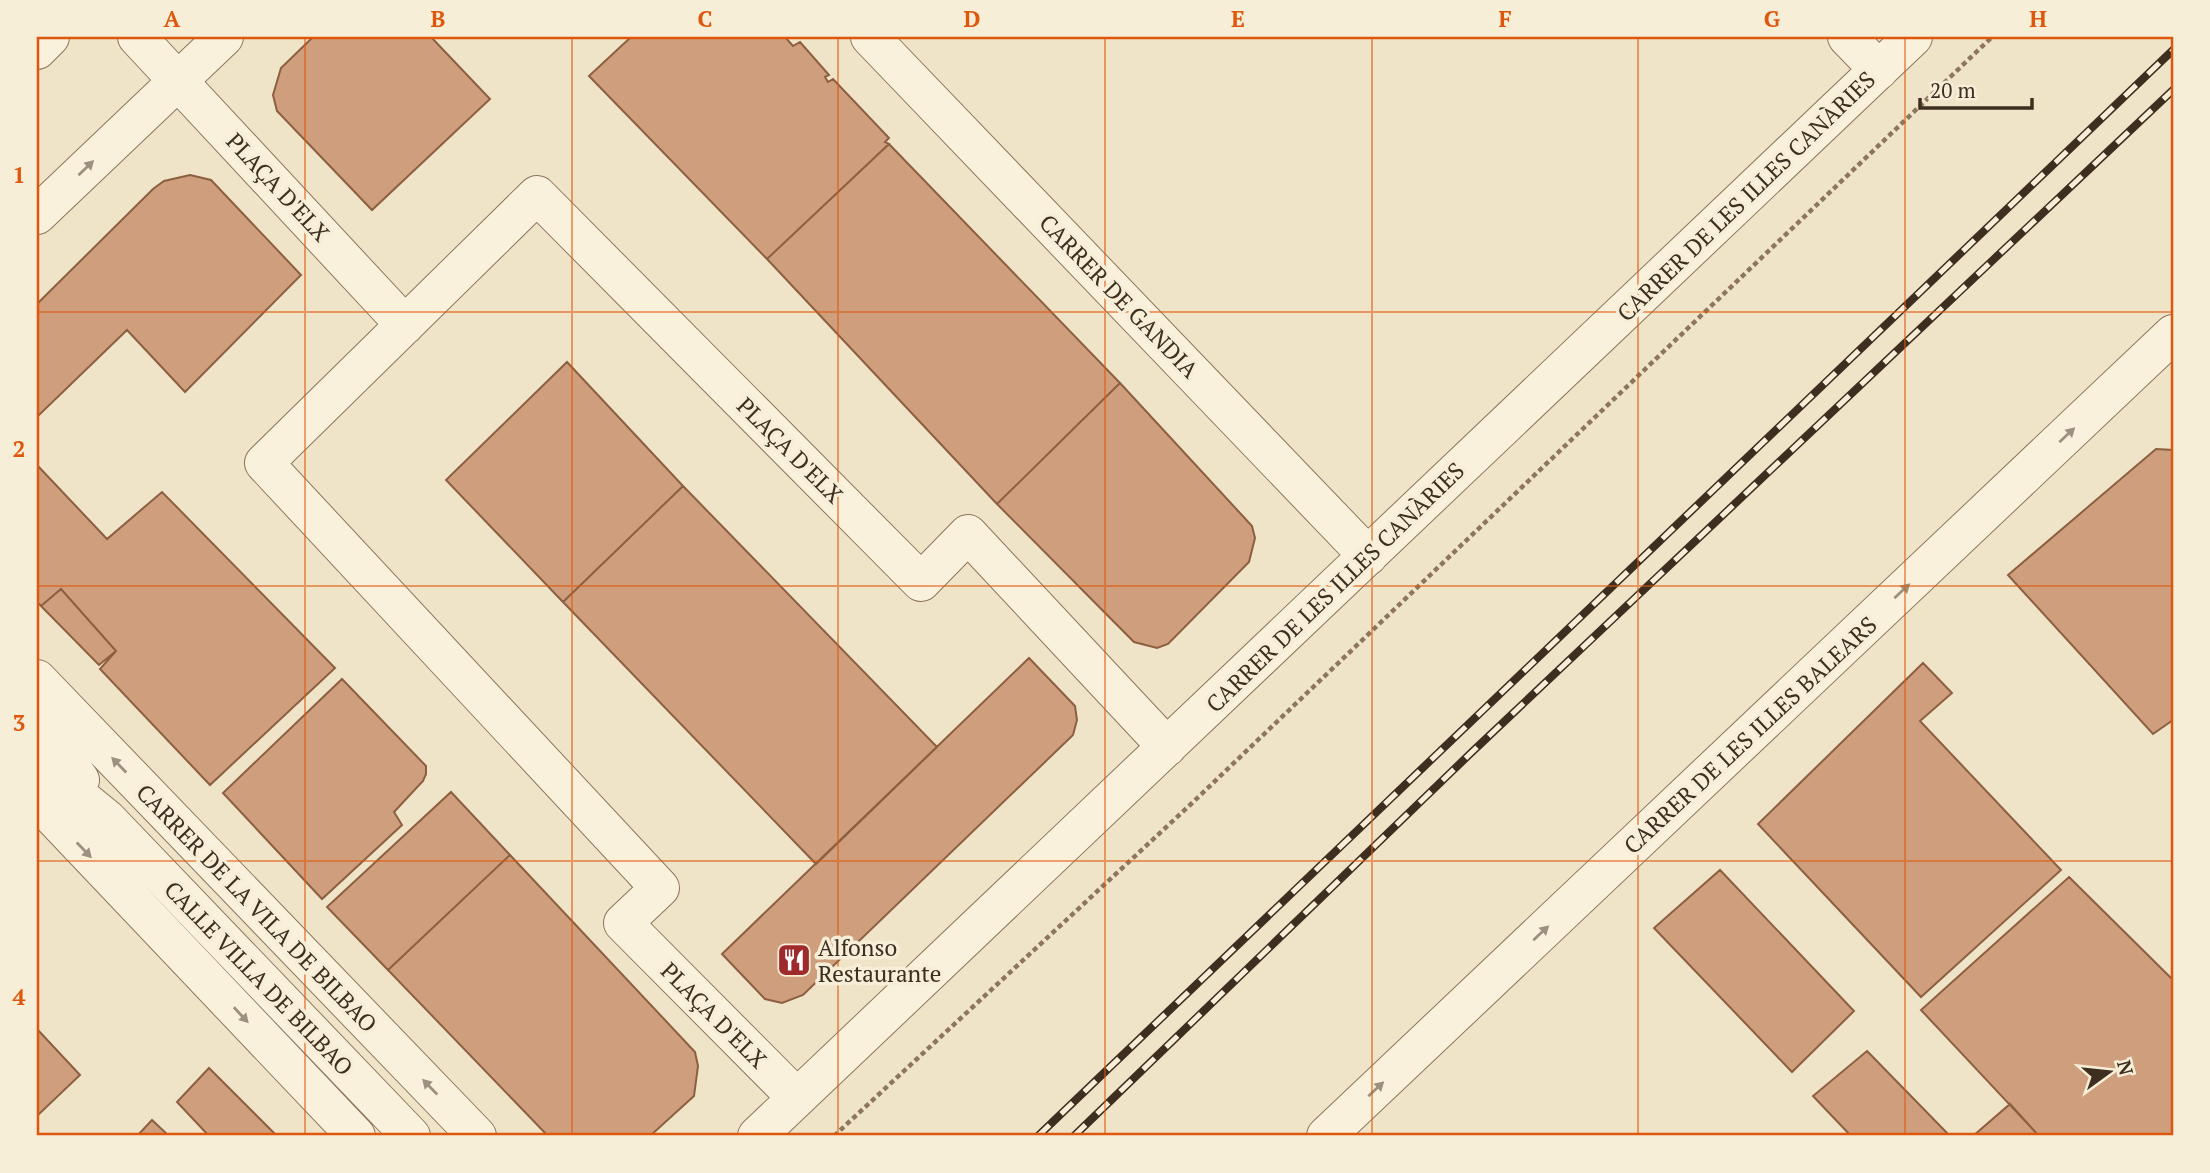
<svg xmlns="http://www.w3.org/2000/svg" width="2210" height="1173" viewBox="0 0 2210 1173" font-family="'PT Serif',serif">
<style>
.building{fill:#cf9f7d;stroke:#8d5f41;stroke-width:2}
.lines{fill:none;stroke-linecap:round;stroke-linejoin:round}
.minor-casing{stroke:#8d765c;stroke-width:40}
.path{stroke:#8d765c;stroke-width:4.5;stroke-dasharray:5 3.5;stroke-linecap:butt}
.minor{stroke:#faf1dc;stroke-width:38}
.rail-casing{stroke:#3d2e20;stroke-width:8}
.rail{stroke:#f7eed8;stroke-width:5;stroke-dasharray:16;stroke-linecap:butt}
.oneway{fill:#9c907e}
.grid{fill:none;stroke:#df570d;stroke-width:2;stroke-opacity:0.55}
.labels{text-anchor:middle;dominant-baseline:central;stroke-width:7;stroke-linejoin:round;paint-order:stroke}
.street-label{font-size:23px;fill:#3d2e20;stroke:#f7eed8}
.poi-label{font-size:23px;fill:#3d2e20;stroke:#f7eed8;text-anchor:start}
.neatline{fill:none;stroke:#df570d;stroke-width:2.5}
.grid-label{font-size:23px;text-anchor:middle;font-weight:bold;fill:#df570d}
</style>
<rect width="100%" height="100%" fill="#f0e4c8"/>
<!-- building -->
<path class="building" d="M313,37h118l59,62 -118,111 -95,-99 -4,-16 8,-27z
M631,37h154l8,9 7,-4 29,33 -4,2 3,5 5,-3 56,59 -4,4 4,2 -122,115 -178,-183z
M889,144l231,239 -123,121 -230,-245z
M190,175l21,5 90,95 -116,117 -58,-62 -90,87v-113l116,-115 11,-8z
M567,362l116,124 -120,116 -117,-122z
M1120,383l132,143 3,12 -6,24 -81,82 -11,4 -23,-6 -137,-138z
M2156,449l17,1v270l-20,14 -145,-159z
M37,465l70,74 55,-47 173,176 -125,117 -110,-116 16,-18 -55,-62 -20,17 -4,-4z
M683,486l254,261 -121,117 -253,-262z
M61,589l55,62 -17,14 -58,-59z
M1029,658l46,48 2,14 -4,15 -270,260 -21,8 -17,-4 -43,-45z
M1923,663l29,30 -32,28 141,149 -140,127 -163,-173z
M342,679l84,87v8l-3,7 -29,31 8,13 -80,74 -99,-106z
M451,792l59,63 -122,115 -61,-63z
M510,855l185,197 3,14 -4,30 -44,40h-102l-160,-166z
M1720,870l134,141 -62,61 -138,-144z
M2069,877l104,103v156h-134l-118,-126z
M37,1029l43,46 -43,41z
M1867,1051l83,85h-99l-38,-40z
M209,1068l68,68h-68l-32,-34z
M2010,1104l29,32h-66z
M152,1120l17,16h-32z"/>
<g class="lines">
<!-- minor casing -->
<g class="minor-casing">
<path id="minor" d="M137,37l268,288
M870,37l498,519
M1847,37l32,33
M37,50l13,-13
M37,215l187,-178
M37,679l440,457
M37,719l43,61
M37,762l70,57 304,317
M37,800l319,336
M797,1098l-174,-175 37,-35 -396,-425 273,-268 384,387 47,-48 199,213
M757,1136l1156,-1099
M1326,1136l847,-802"/>
</g>
<!-- path -->
<path class="path" d="M834,1136l356,-331 802,-768"/>
<!-- minor -->
<use href="#minor" class="minor"/>
<!-- rail casing -->
<g class="rail-casing">
<path id="rail" d="M1038,1136l1135,-1086
M1074,1136l399,-385 700,-661"/>
</g>
<!-- rail -->
<use href="#rail" class="rail"/>
</g>
<!-- one-way arrows -->
<defs><path id="oneway-solid" d="M-6-.8H1V-3.2L6.5 0L1 3.2V.8H-6Z" transform="scale(1.75)"/></defs>
<g class="oneway">
<use href="#oneway-solid" transform="translate(86 168) rotate(-44)"/>
<use href="#oneway-solid" transform="translate(2067 435) rotate(-43)"/>
<use href="#oneway-solid" transform="translate(1902 591) rotate(-43)"/>
<use href="#oneway-solid" transform="translate(119 765) rotate(-134)"/>
<use href="#oneway-solid" transform="translate(84 850) rotate(46)"/>
<use href="#oneway-solid" transform="translate(1541 933) rotate(-43)"/>
<use href="#oneway-solid" transform="translate(241 1015) rotate(47)"/>
<use href="#oneway-solid" transform="translate(430 1087) rotate(-134)"/>
<use href="#oneway-solid" transform="translate(1376 1089) rotate(-43)"/>
</g>
<!-- grid -->
<path class="grid" d="M305,37v1099M572,37v1099M838,37v1099M1105,37v1099M1372,37v1099M1638,37v1099M1905,37v1099M37,312h2136M37,586h2136M37,861h2136"/>
<!-- icons -->
<defs>
<g id="restaurant-square" transform="scale(1.75)"><rect x="-9" y="-9" width="18" height="18" rx="4" fill="#9e2a2b" stroke="#f7eed8"/><path d="M-5-6h1v4h1v-4h1v4h1v-4h1v5L-1.5 .5V6h-2V.5L-5-1ZM5-6V6H3V1.5H1.5Q1.5-4 5-6Z" fill="#fff"/></g>
</defs>
<g fill-rule="evenodd">
<use href="#restaurant-square" x="794" y="960"/>
</g>
<g class="labels">
<!-- street labels -->
<g class="street-label">
<text transform="translate(278 187) rotate(47)">PLAÇA D'ELX</text>
<text transform="translate(1746 196) rotate(-44)">CARRER DE LES ILLES CANÀRIES</text>
<text transform="translate(1119 296) rotate(46)">CARRER DE GANDIA</text>
<text transform="translate(790 450) rotate(45)">PLAÇA D'ELX</text>
<text transform="translate(1335 587) rotate(-44)">CARRER DE LES ILLES CANÀRIES</text>
<text transform="translate(1750 735) rotate(-43)">CARRER DE LES ILLES BALEARS</text>
<text transform="translate(257 908) rotate(46)">CARRER DE LA VILA DE BILBAO</text>
<text transform="translate(259 978) rotate(46)">CALLE VILLA DE BILBAO</text>
<text transform="translate(714 1015) rotate(45)">PLAÇA D'ELX</text>
</g>
<!-- poi labels -->
<g class="poi-label">
<text x="818" y="947">Alfonso<tspan x="818" dy="26">Restaurante</tspan></text>
</g>
</g>
<!-- border -->
<rect width="2210" height="1173" fill="none" stroke="#f7eed8" stroke-width="77"/>
<!-- north arrow -->
<g transform="translate(2109 1072) rotate(75)" stroke="#f7eed8" stroke-width="5" paint-order="stroke">
<path d="M0-5L12 26L0 18L-12 26Z" fill="#3d2e20"/>
<text y="-10" font-size="19" font-weight="bold" text-anchor="middle" fill="#3d2e20">N</text>
</g>
<!-- scale -->
<path d="M1920 98v10h112v-10" fill="none" stroke="#3d2e20" stroke-width="3.5"/>
<text x="1930" y="98" font-size="21" fill="#3d2e20" stroke="#f7eed8" stroke-width="5" paint-order="stroke">20 m</text>
<rect x="38" y="38" width="2134" height="1096" class="neatline"/>
<g class="grid-label">
<text x="172" y="27">A</text>
<text x="438" y="27">B</text>
<text x="705" y="27">C</text>
<text x="972" y="27">D</text>
<text x="1238" y="27">E</text>
<text x="1505" y="27">F</text>
<text x="1772" y="27">G</text>
<text x="2038" y="27">H</text>
<text x="19" y="183">1</text>
<text x="19" y="457">2</text>
<text x="19" y="731">3</text>
<text x="19" y="1005">4</text>
</g>
</svg>
